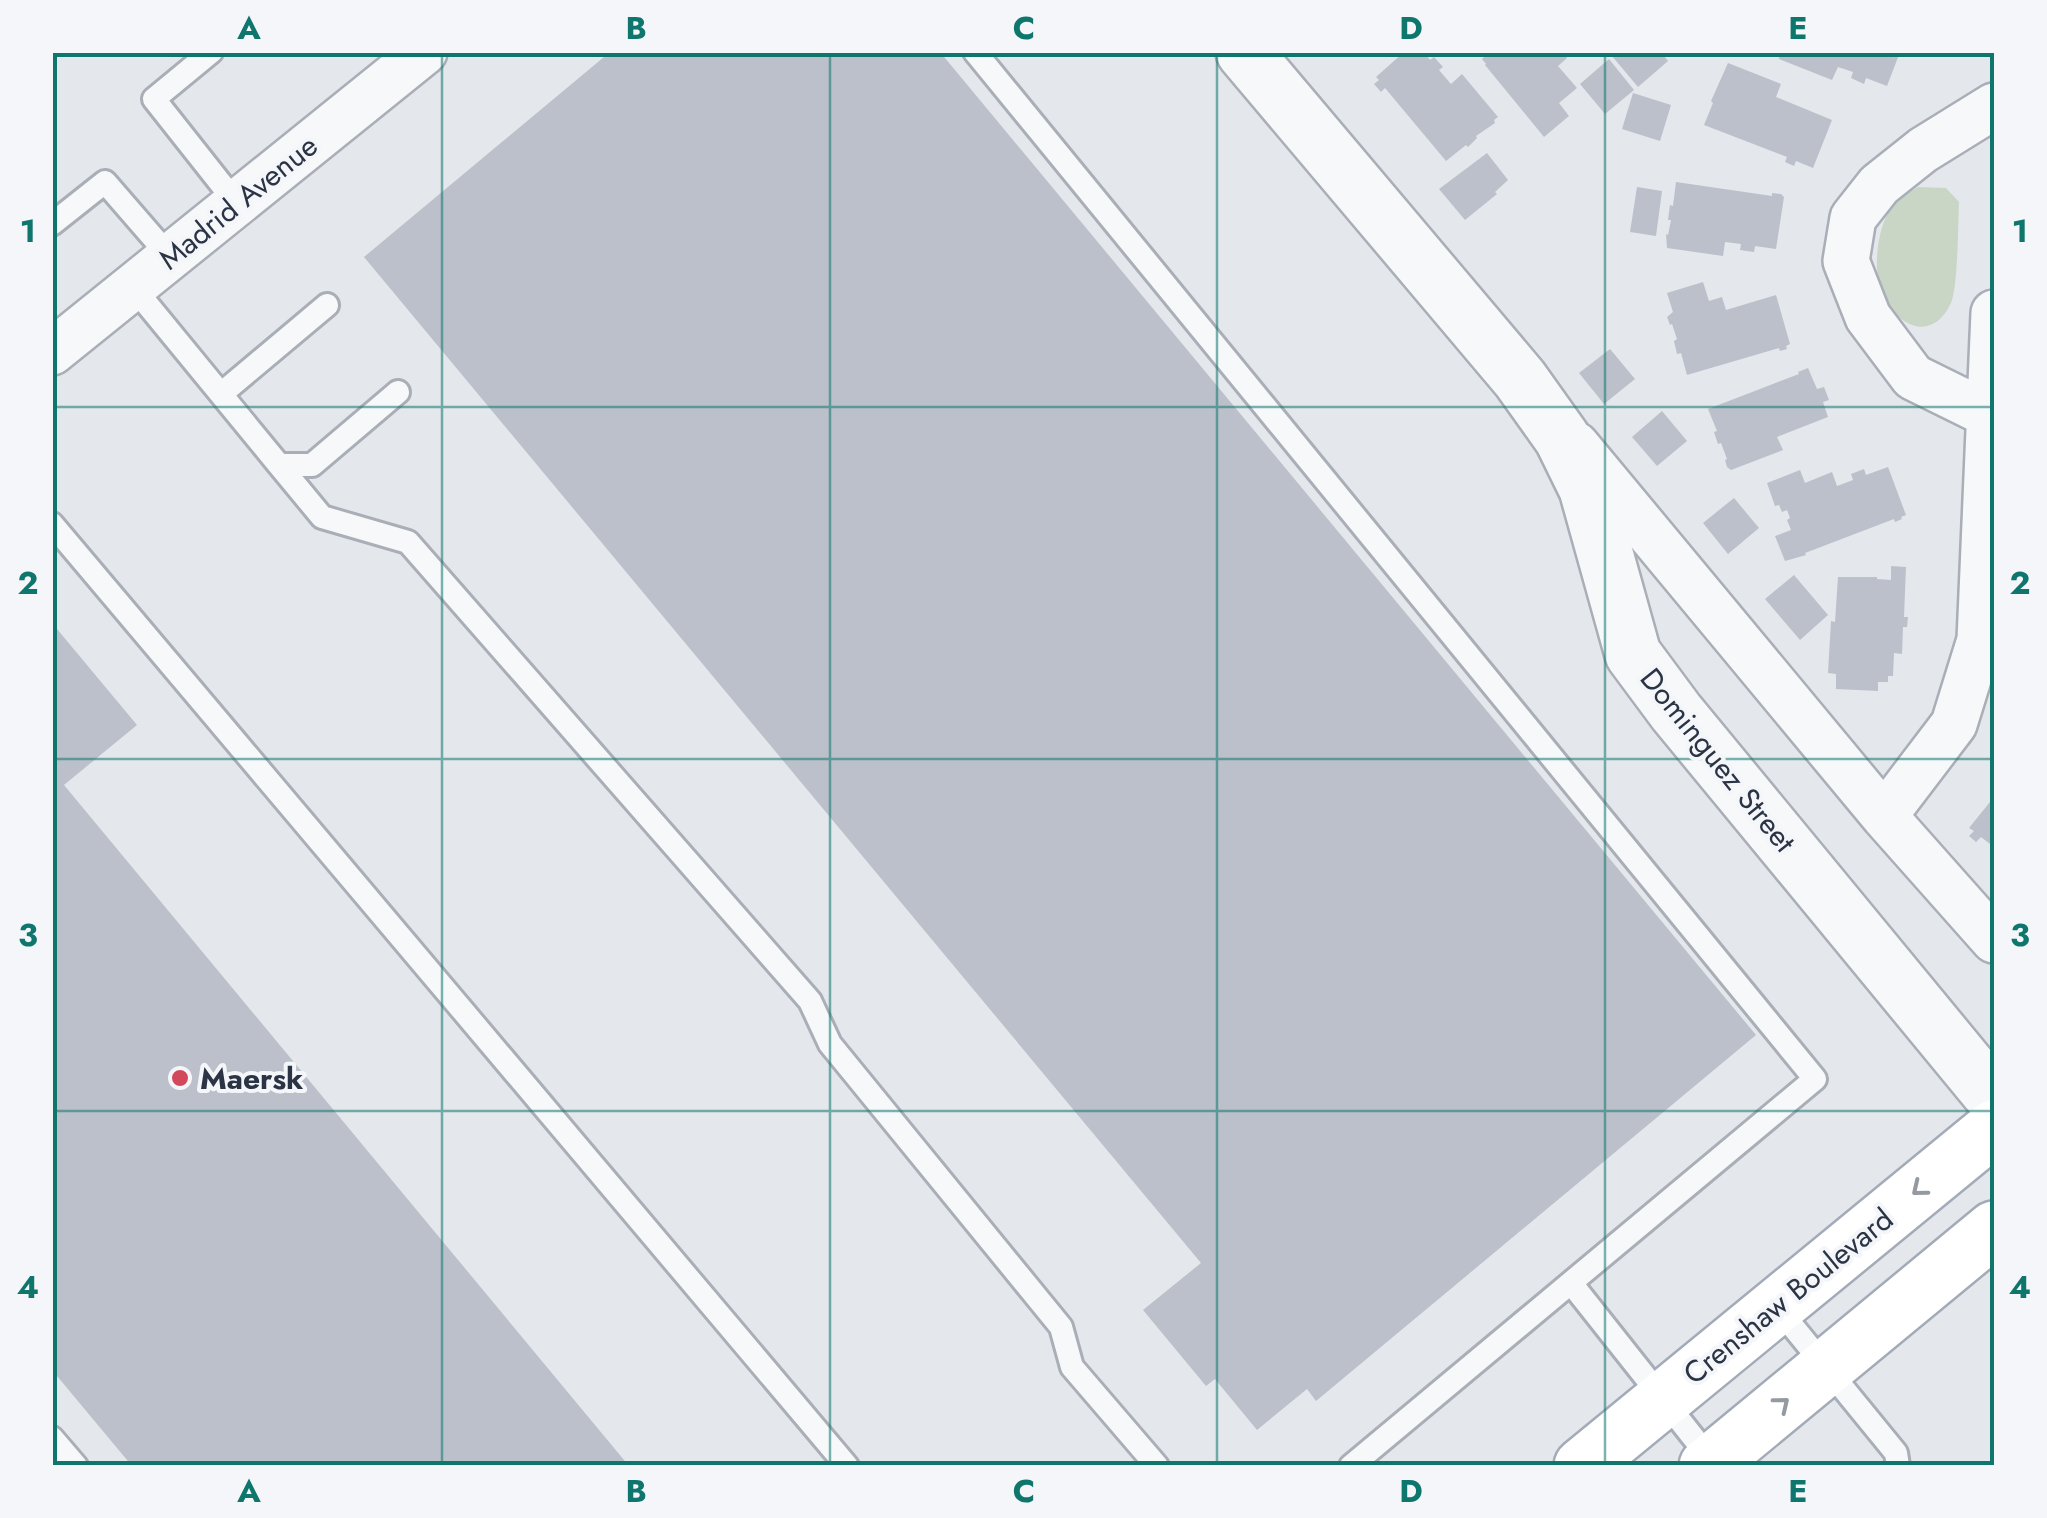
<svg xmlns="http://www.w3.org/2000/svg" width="2047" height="1518" viewBox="0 0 2047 1518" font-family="Jost,sans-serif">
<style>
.green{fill:#c9d6c5}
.building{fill:#bbc0ca}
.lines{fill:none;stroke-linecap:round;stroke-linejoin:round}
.service-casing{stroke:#a9aeb7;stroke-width:28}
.minor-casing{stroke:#a9aeb7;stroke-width:50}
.tertiary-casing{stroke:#a9aeb7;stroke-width:60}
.primary-casing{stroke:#a3abb8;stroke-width:60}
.service{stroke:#f7f8fa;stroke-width:22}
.minor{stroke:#f7f8fa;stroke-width:45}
.tertiary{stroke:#f7f8fa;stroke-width:55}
.primary{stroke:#fff;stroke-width:55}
.oneway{stroke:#959aa2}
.grid{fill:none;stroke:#0f766e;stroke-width:2.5;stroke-opacity:0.55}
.poi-dot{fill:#d1495b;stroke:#f4f6f9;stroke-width:4}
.labels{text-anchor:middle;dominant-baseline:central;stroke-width:8;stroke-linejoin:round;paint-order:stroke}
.street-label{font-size:30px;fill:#2b3445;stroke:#f4f6f9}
.poi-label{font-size:30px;font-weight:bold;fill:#2b3445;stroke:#f4f6f9;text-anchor:start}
.neatline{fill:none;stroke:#0f766e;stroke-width:4}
.grid-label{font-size:32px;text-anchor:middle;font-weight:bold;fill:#0f766e}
</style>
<rect width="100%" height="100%" fill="#e4e7ec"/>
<!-- green -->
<path class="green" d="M1918,187l28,1 13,14c-1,21 -1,85 -8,101 -20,43 -59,21 -71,-15 -7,-24 -2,-64 13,-83 6,-7 17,-13 25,-18z"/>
<!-- building -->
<path class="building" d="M610,52h330l816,983 -440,366 -9,-12 -50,41 -42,-51 -9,7 -63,-76 58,-47 -837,-1006z
M1404,52h20l6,8 4,-3 9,10 -4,3 12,14 11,-10 36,43 -4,3 1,3 -19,13 1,2 -9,9 -2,-2 -20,16 -61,-73 -4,4 -7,-8 5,-4 -3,-3z
M1489,52h73l5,6 -9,8 19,22 -18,15 10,13 -25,21 -59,-72 1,-1 -4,-5z
M1616,52h45l7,9 -30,26 -26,-31z
M1780,52h120l-13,34 -21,-8 -2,6 -13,-6 2,-6 -15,-5 -6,13 -53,-21z
M1609,59l25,31 -29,24 -25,-30z
M1728,63l53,21 -5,13 56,23 -19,48 -17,-7 -2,5 -9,-4 2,-5 -83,-32 9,-22 -2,-2z
M1633,93l38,12 -11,36 -38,-12z
M1487,153l21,27 -13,12 2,2 -32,26 -26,-31z
M1676,182l96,14v-3l9,1 3,3 -8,52 -21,-3 -1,6 -14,-2 1,-6 -16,-2 -2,14 -56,-8 -1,-14 2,1 3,-15h-3l2,-15 3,1z
M1637,187l25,4 -6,45 -26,-4z
M1703,282l6,19 13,-4 4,13 50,-15 14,49 -4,2 1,3 -7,2 -1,-3 -92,27 -6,-22 -4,1 -3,-13 3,-2 -5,-15 -2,1 -3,-8 6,-5 -6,-19z
M1610,349l25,30 -31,25 -25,-31z
M1808,368l9,21 7,-2 5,13 -6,2 5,15 -51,20 6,13 -52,20 -4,-3 -2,-7 2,-1 -6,-16 -3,1 -4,-12 3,-1 -9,-22 91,-35 -1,-2z
M1662,411l25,30 -30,25 -25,-29z
M1888,467l18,48 -5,2 1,2 -7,3 -1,-3 -89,34 1,2 -21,6 -10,-25 16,-6 -4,-10 3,-2 -3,-8 -5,2 -3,-7 -4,1 -8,-23 33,-13 5,13 27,-11 5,14 16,-6 -2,-6 13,-5 2,6z
M1734,498l25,30 -31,26 -25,-31z
M1891,566l15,1 -2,50h4l-1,10h-4l-1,27 -8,-1 -1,23h-5v6h-10v9l-42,-2v-15l-8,-1 3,-52 4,1 3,-45h39v2l14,1z
M1794,575l34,40 -28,25 -35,-41z
M52,623l85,102 -73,60 565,681h-497l-80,-96z
M1994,797v50l-13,-10 -5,5 -7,-6 5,-5 -5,-3z"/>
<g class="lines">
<!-- service casing -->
<g class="service-casing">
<path id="service" d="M211,52l-57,47 83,105
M975,52l840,1027 -464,387
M52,224l53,-42 65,75
M133,287l146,178h33l86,-73
M221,394l106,-89
M279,465l43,52 86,25 402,459 20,43 231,283 11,40 85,99
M52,524l795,942
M1571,1283l141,178
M1776,1306l120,147 2,13
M52,1438l24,28"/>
</g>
<!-- minor casing -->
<g class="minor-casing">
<path id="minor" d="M52,352l372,-300
M1990,415l-77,-38 -45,-60 -22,-56 7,-43 26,-33 44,-35 71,-44
M1576,445l308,371 110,124
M1884,816l70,-92 26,-84 14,-327"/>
</g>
<!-- tertiary casing -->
<g class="tertiary-casing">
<path id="tertiary" d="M1244,52l276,327 42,59 25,51 46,165 43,58 318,386"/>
</g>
<!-- primary casing -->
<g class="primary-casing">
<path id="primary" d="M1582,1466l412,-338
M1707,1466l287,-237"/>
</g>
<!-- service -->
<use href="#service" class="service"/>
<!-- minor -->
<use href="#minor" class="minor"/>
<!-- tertiary -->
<use href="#tertiary" class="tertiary"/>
<!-- primary -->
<use href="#primary" class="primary"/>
</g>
<!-- one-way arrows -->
<defs><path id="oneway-chevron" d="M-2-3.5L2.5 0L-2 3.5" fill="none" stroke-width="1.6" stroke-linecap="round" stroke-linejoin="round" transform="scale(2.5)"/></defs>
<g class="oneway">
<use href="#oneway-chevron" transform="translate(1919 1189) rotate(141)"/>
<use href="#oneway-chevron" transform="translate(1782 1404) rotate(-39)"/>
</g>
<!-- grid -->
<path class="grid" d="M442,52v1414M830,52v1414M1217,52v1414M1605,52v1414M52,407h1942M52,759h1942M52,1111h1942"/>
<!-- markers -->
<circle class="poi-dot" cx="180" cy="1078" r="10"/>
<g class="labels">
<!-- street labels -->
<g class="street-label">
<text transform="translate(238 202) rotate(-39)">Madrid Avenue</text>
<text transform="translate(1718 760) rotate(51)">Dominguez Street</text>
<text transform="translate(1788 1296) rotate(-39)">Crenshaw Boulevard</text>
</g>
<!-- poi labels -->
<g class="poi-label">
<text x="200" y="1078">Maersk</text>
</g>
</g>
<!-- border -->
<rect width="2047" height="1518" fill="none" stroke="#f4f6f9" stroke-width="110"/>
<rect x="55" y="55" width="1937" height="1408" class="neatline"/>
<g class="grid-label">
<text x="249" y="39">A</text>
<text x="636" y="39">B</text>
<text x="1024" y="39">C</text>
<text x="1411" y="39">D</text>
<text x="1798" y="39">E</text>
<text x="28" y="242">1</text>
<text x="2020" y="242">1</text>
<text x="28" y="594">2</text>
<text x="2020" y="594">2</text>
<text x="28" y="946">3</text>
<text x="2020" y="946">3</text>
<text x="28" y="1298">4</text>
<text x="2020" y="1298">4</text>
<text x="249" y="1502">A</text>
<text x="636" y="1502">B</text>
<text x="1024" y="1502">C</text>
<text x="1411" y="1502">D</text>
<text x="1798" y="1502">E</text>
</g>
</svg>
